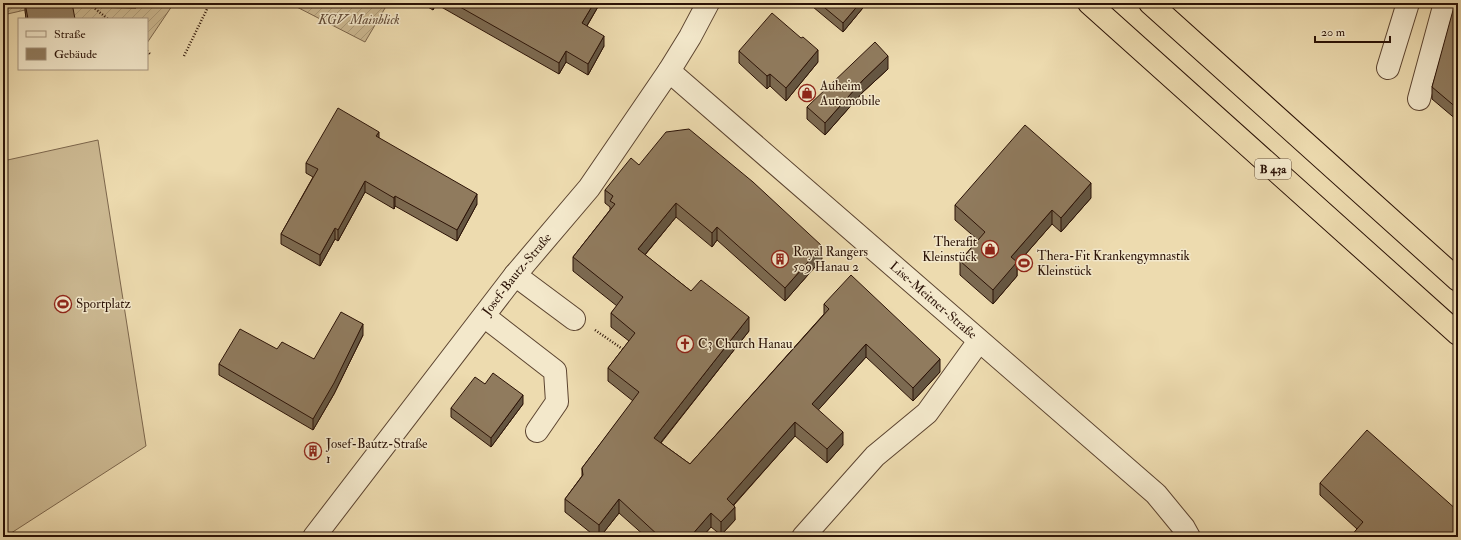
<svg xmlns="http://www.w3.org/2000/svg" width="1461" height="540" viewBox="0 0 1461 540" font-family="'IM FELL Double Pica',serif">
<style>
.garden{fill:url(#garden-furrows);stroke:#7c664c}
.pitch{fill:#ccb992;stroke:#7c664c}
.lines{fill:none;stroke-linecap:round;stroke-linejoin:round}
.minor-casing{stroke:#5c4430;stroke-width:24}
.highway-casing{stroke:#2b1206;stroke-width:24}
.path{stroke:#2b1206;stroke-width:2.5;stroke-dasharray:1 2;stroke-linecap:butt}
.minor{stroke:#f3e8cb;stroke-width:22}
.highway{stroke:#eddbaf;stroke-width:22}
.wall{fill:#7c6a51;stroke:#2b1206}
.shaded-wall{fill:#655642;stroke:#2b1206}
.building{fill:#907b5e;stroke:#2b1206}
.labels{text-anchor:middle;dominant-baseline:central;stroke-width:3;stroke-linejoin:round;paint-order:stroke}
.shield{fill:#f3e8cb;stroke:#675241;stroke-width:1}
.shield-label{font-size:12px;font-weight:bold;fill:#2b1206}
.park-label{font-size:13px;font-style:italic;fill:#634c37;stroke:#f3e8cb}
.poi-label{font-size:13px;fill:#2b1206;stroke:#f3e8cb;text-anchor:start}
.street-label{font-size:13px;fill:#2b1206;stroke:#f3e8cb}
</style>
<defs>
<pattern id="garden-furrows" width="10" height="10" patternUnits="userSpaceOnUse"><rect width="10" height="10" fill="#ccb992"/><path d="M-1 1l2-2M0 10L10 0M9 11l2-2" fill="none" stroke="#af9e7c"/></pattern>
</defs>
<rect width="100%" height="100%" fill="#eddbaf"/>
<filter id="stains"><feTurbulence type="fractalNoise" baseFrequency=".005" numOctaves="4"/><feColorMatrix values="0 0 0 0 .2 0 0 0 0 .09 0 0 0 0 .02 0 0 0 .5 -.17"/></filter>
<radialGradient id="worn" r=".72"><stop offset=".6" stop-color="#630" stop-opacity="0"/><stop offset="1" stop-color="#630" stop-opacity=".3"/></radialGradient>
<!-- garden -->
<path class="garden" d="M3,3h171l-27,40v-24h-121l-1,-9 -22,5z
M289,3h99l-23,39z"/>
<!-- pitch -->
<path class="pitch" d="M98,140l48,306 -141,91h-2v-376z"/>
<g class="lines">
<!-- minor casing -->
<g class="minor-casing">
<g id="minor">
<path d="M1388,68l20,-65"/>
<path id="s1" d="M669,71l487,423 28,34 5,9"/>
<path d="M1419,99l26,-96"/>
<path d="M515,275l59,44"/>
<path d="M484,316l71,55 2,31 -20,29"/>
<path id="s2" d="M314,537l201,-262 74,-87 80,-117 21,-34 18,-34"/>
<path d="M803,537l72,-81 52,-43 52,-72"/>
</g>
</g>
<!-- highway casing -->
<g class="highway-casing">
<path id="highway" d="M1089,3l369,331
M1150,3l308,277"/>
</g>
<!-- path -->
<path class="path" d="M88,3l20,16
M147,51l4,4
M184,56l26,-53
M595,330l29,20"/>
<!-- minor -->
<use href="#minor" class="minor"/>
<!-- highway -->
<use href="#highway" class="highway"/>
</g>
<!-- wall -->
<path class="wall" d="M25,3l50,16h-49l-1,-9z
M86,3h53l-3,5 -50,-1z
M421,3h178v2l-12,21 17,20 -16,29 -22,-13 -7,12 -123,-70 -3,6z
M813,3h54l-24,29 -30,-25z
M1458,3v118l-26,-22v-12z
M739,51l79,11 -32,39 -16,-15 -3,3 -28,-26z
M888,69l-25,23 -38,43 -18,-16v-12z
M379,138l98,66 -20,37 -62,-35 -1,3 -29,-17 -27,49 -3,-2 -15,27 -39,-22v-10l32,-57 -7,-4v-10z
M639,165l183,94 -37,42 -68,-61 -5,7 -36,-30 -31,38 46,36 58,40 -88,112 29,21 134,-150v-10l116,68 -27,29 -47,-44 -48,53 25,35 -16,18 -32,-27 -61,69 1,15 -14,15 -10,-8 -9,10h-56l-27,-24 -19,24h-4l-31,-25v-13l17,-23v-8l51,-67 -25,-20v-13l21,-27 -18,-14v-14l6,-7 -44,-35v-14l37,-47v-3l-5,-4v-13z
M1091,198l-30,34 -9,-8 -35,40v12l-24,28 -33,-29v-14l18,-21 -23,-20v-15z
M363,335l-29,59 -21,36 -94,-55v-11l95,-5z
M485,384l38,20 -32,43 -40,-30v-9z
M1320,483l138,28 -101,18 -37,-34z"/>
<!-- shaded-wall -->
<path class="shaded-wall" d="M136,3h3l-3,5z
M433,3h3l-3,7z
M594,3h5v2l-17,29v-11z
M860,3h7l-24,29v-9z
M604,36v10l-16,29v-11z
M818,50v12l-32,39v-13z
M566,51v11l-7,12v-11z
M888,56v13l-25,23 -38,43v-12l38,-43z
M770,74v12l-3,3v-13z
M379,132v10l-3,-6z
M365,181v11l-27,49v-11z
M1091,183v15l-30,34v-14z
M477,194v10l-20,37v-11z
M395,196v10l-1,3v-11z
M676,203v14l-38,46v-14z
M1052,210v14l-35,40v12l-24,28v-14l18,-33z
M717,227v13l-5,7v-14z
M335,228v11l-15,27v-11z
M822,246v13l-37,42v-13z
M749,317v14l-95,120v-13z
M363,324v11l-29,59 -21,36v-11z
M866,344v13l-54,60v-13z
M940,359v13l-27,29v-13z
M523,395v9l-32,43v-9z
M795,422v14l-68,76v-13z
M843,432v13l-16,18v-14z
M619,499v14l-19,24h-1v-12z
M735,507v13l-14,15v-13z
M711,513v14l-9,10h-12z"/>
<!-- building -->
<path class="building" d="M25,3h47l3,16h-47z
M453,3h141l-12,20 22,13 -16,28 -22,-13 -7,12z
M819,3h41l-17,20z
M1455,3h3v106l-26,-22z
M772,13l29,25 2,-1 15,13 -32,38 -16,-14 -3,2 -28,-25z
M875,42l13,14 -25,24 -38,43 -18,-16z
M338,108l41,24 -3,4 101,58 -20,36 -62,-34 -1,2 -29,-17 -27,49 -3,-2 -15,27 -39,-21 37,-65 -12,-6z
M1025,125l66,58 -30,35 -9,-8 -41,47 6,5 -24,28 -33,-29 25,-29 -30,-27z
M689,129l64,53 69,64 -37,42 -68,-61 -5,6 -36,-30 -38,46 53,42 10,-11 48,37 -95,121 36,26 139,-155 -5,-5 27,-29 89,84 -27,29 -47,-44 -54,60 31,28 -16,17 -32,-27 -68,77 8,8 -14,15 -10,-9 -21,24h-30l-41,-38 -20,26 -34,-26 18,-24 -1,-7 57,-76 -31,-24 27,-35 -24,-20 12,-16 -50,-40 42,-53 -5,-3 3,-5 -8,-6 26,-32 8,7 27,-33z
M341,312l22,12 -29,59 -21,36 -94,-55 21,-35 37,20 5,-7 32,17z
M493,373l30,22 -32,43 -40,-30 24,-31 10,7z
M1367,430l91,81v26h-108l13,-15 -43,-39z"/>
<!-- icons -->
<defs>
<g id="shop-ring" transform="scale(0.9)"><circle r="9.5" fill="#f3e8cb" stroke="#8f2418" stroke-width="1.5"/><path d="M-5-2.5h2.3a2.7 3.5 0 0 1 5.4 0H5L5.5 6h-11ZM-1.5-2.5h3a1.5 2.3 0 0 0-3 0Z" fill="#8f2418"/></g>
<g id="building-ring" transform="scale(0.9)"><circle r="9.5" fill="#f3e8cb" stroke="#8f2418" stroke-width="1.5"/><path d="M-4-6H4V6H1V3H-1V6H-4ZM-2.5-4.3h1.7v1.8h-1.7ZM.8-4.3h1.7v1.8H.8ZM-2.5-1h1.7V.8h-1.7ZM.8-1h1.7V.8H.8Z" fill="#8f2418"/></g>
<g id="stadium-ring" transform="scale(0.9)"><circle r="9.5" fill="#f3e8cb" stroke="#8f2418" stroke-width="1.5"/><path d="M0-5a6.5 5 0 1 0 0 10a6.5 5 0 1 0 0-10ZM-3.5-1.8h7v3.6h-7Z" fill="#8f2418"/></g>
<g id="church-ring" transform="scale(0.9)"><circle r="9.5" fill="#f3e8cb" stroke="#8f2418" stroke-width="1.5"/><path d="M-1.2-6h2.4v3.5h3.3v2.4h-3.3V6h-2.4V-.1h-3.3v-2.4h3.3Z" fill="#8f2418"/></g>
</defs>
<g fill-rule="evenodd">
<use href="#shop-ring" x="807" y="93"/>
<use href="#shop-ring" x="990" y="249"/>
<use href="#building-ring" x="780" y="259"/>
<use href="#stadium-ring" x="1024" y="263"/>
<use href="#stadium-ring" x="63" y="304"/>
<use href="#church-ring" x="685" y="344"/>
<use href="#building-ring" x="313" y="451"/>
</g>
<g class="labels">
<!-- shield labels -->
<rect class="shield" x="1255" y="159" width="36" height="20" rx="3"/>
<g class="shield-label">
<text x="1273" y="169">B 43a</text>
</g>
<!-- park labels -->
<g class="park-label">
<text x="359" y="20">KGV Mainblick</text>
</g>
<!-- poi labels -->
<g class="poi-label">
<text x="820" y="86">Auheim<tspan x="820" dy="15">Automobile</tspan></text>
<text x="977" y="242" text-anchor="end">Therafit<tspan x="977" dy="15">Kleinstück</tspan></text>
<text x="793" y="252">Royal Rangers<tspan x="793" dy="15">509 Hanau 2</tspan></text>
<text x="1037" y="256">Thera-Fit Krankengymnastik<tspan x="1037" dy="15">Kleinstück</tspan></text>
<text x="76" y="304">Sportplatz</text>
<text x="698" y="344">C3 Church Hanau</text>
<text x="326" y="444">Josef-Bautz-Straße<tspan x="326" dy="15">1</tspan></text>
</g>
<!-- street labels -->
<g class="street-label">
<text stroke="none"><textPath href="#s2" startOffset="332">Josef-Bautz-Straße</textPath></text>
<text stroke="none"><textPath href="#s1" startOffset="350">Lise-Meitner-Straße</textPath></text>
</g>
</g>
<!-- margin -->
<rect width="1461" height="540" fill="none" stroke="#eddbaf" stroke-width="16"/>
<rect x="4" y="4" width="1453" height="532" fill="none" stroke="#2b1206" stroke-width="2"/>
<rect x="8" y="8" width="1445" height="524" fill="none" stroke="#2b1206"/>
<!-- legend -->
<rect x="18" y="18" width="130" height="52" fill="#f3e8cb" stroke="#a3927c"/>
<rect x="26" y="31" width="20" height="6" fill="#f3e8cb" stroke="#a3927c"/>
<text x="54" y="38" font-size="12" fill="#2b1206">Straße</text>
<rect x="26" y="48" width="20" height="12" fill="#907b5e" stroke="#a3927c"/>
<text x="54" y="58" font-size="12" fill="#2b1206">Gebäude</text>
<!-- scale -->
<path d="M1315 36v6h75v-6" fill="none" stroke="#2b1206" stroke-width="2"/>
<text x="1321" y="36" font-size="12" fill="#2b1206" stroke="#f3e8cb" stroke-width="3" paint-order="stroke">20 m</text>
<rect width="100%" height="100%" filter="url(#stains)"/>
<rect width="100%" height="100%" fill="url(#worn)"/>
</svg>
